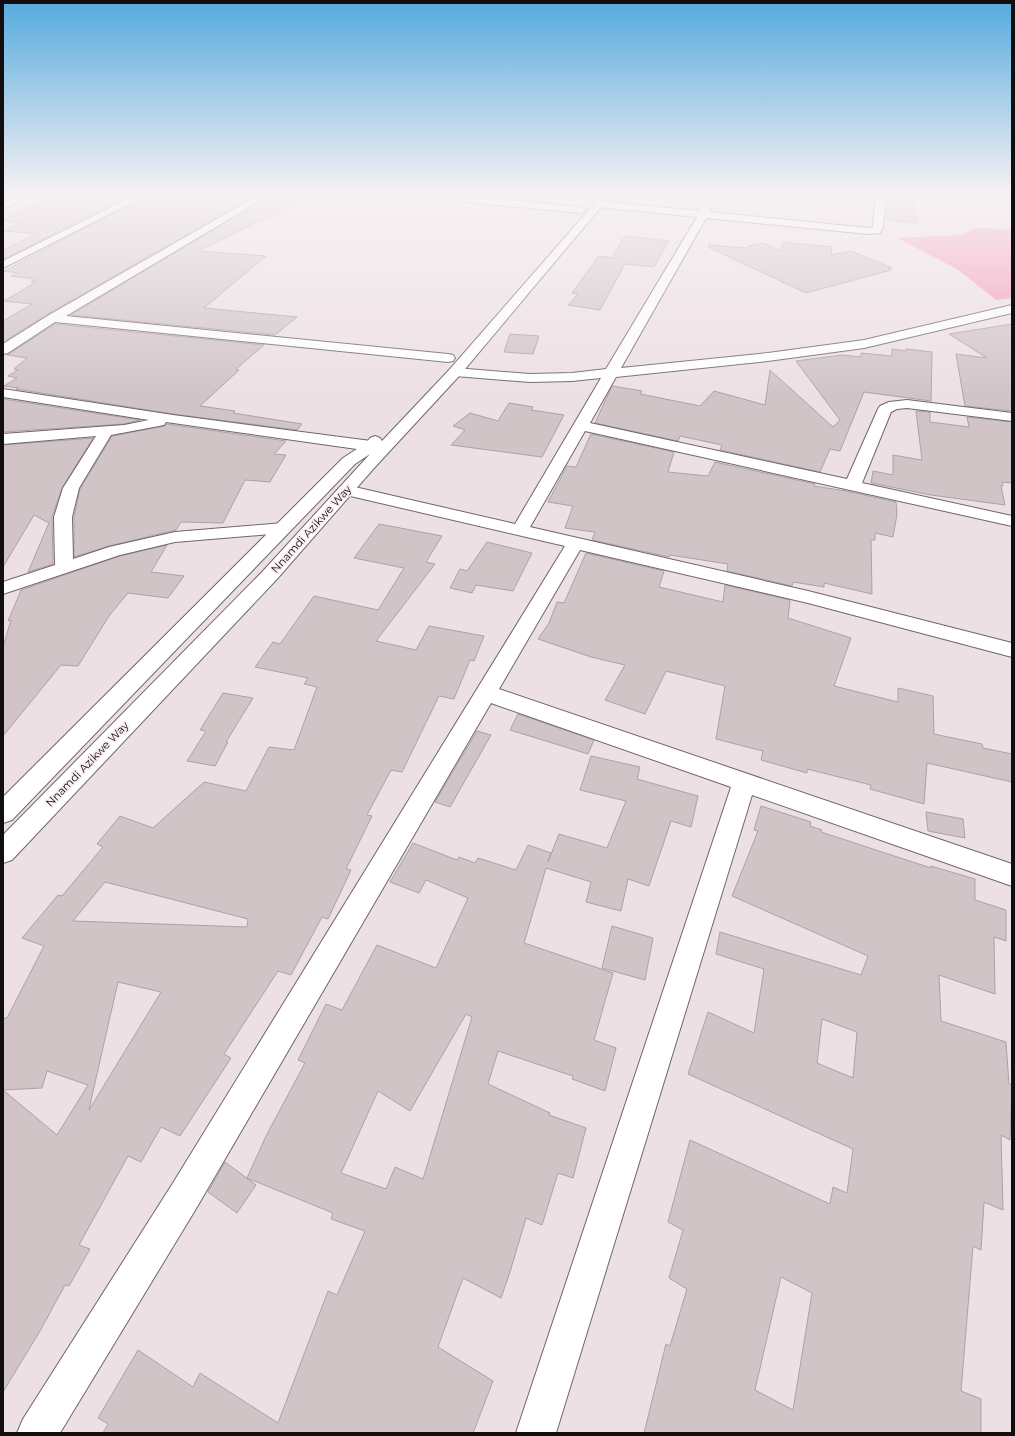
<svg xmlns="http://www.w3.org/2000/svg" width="1015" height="1436" viewBox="0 0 1015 1436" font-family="Montserrat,sans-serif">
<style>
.green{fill:#f496b5}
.building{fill:#d0c4c7;stroke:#ada1a5;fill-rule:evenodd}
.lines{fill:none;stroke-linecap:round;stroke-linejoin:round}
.minor-casing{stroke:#706669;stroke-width:2}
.highway-casing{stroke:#706669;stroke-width:2}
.minor{fill:#fff;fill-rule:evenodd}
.highway{fill:#fff;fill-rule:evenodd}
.labels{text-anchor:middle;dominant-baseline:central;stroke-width:3.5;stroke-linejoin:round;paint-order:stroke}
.far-street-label{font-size:11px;fill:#120e0f;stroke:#faeef1}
</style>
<rect width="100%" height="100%" fill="#ede0e4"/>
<!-- green -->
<path class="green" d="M975,228l37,1v69l-16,2 -39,-31 -60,-31 64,-3z"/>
<!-- building -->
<path class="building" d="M54,195h77l-128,64v-9l33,-16 -32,-3 16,-8 -17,-2 11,-4 -4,-1z
M148,195h107l-207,119 -45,28v-21l29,-17 -28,-3 32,-19h-5l5,-3 -25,-3 7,-3 -14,-2z
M271,195h41l-113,56 67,5 -62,52 93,9 -22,18 -204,-20z
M887,195h25l6,28 -31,-3 -1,-8z
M626,236l43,5 -15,26 -29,-3 -25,46 -32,-5 10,-11 -6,-1 27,-37 13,2 11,-19z
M783,242l49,5 -1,8 20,-4 41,17h-4l3,2 -85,23 -98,-46 1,-2 38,3 1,-2 15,-3 18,8z
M55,324l209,21 -28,24 3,1 -39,36 35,5 -2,2 69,11 -5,6 -124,-16 -157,-25 2,-1 -14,-2 13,-8 -9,-2 10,-6 -4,-1 13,-11 -20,-3z
M1012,324v87l-47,-5 -9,-52 31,4 -38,-24z
M510,334l29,2 -6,18 -29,-2z
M892,349l14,2v-2l26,3 -1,49 -67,-9 -24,59 -10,-2 -10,23 -100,-22 2,-5 -42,-9 -2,5 -83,-18 17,-37 30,5 -2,3 60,12 14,-15 51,14 5,-35 63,57 7,-7 -44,-59 46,-6 19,2v-4l31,3z
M3,399l137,21 -16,4 -121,8z
M509,403l24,4 -2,3 33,5 -22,42 -91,-12 14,-15 -12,-4 17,-13 28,8z
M916,411l14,1v10l39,5 -2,-10 45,5v61l-10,-1 1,4h-2l4,19 -74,-10 -60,-12 2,-12 20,4v-20l29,5z
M167,424l119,17 -12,13 12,1 -16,27 -25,-2 -22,43 -42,-1 -5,8 -67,16 -35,11v-40l6,-28 32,-53 52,-10z
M591,434l83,18 -6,20 40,4 7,-14 100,22 -1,2 32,5 50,11 1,12 -4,23 -18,-4v7h-4l1,54 -48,-11v4l-31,-5 -1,4 -65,-15 1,-7 -58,-9 -1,2 -77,-17 3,-8 -30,-4 8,-22 -25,-4 19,-36 9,1z
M93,438l-31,50 -10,29 1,47 -25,8 21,-49 -15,-8 -31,52v-122z
M379,524l63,12 -16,26 9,2 -59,77 40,9 13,-24 55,10 -10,25 -4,-1 -16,39 -15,-3 -37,76 -11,-2 -24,45 5,1 -26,53 5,1 -23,49 -6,-2 -31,58 -13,-4 -54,83 7,4 -51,78 -19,-9 -20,35 -13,-6 -49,89 11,4 -21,37 -4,-1 -25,46 -37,61v-302l54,45 31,-50 -41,-14 -5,17 -39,2v-72h4l37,-72 -22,-8 36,-43 4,1 41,-49 -6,-3 23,-28 33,12 51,-46 42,9 23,-44 25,3 23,-63 -13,-3 4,-6 -53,-11 18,-25 7,2 34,-48 64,14 26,-42 -50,-10zM105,882l143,37 -1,8 -174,-6zM118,982l43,10 -72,118 5,-23z
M487,542l45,11 -19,38 -37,-6 -4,8 -22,-5 10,-19 7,2z
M167,545l-16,27 33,4 -16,22 -40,-5 -19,23 -31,50 -17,-1 -58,71v-89l8,-27 -3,1 13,-31 99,-34z
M586,553l78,18 -5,16 64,15 2,-17 65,15 -2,18 63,20 -17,48 64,16v-14l35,8 1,38 48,10 1,4 29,6v28l-85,-19 -3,41 -54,-15 1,-4 -64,-16v4l-46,-13 2,-9 -47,-12 9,-53 -59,-15 -21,43 -40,-14 20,-35 -34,-8 -53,-18 11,-16 8,-21 7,1z
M223,693l30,5 -27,44h2l-13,24 -28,-5 19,-30 -6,-1z
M518,714l76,26 -6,14 -78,-24z
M477,731l14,4 -41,72 -15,-5z
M591,756l49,11 -3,12 61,17 -7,31 -20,-6 -22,65 -21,-7 -7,32 -35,-9 5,-20 -45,-14 -22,75 89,30 -19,67 22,8 -11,43 -33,-12 1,-3 -75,-25 -10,33 62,29 -1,2 37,13 -13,50 -15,-5 -16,52 -16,-7 -16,54 -9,26 -38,-20 -25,69 55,34 -20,52h-370l5,-9 -10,-6 40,-68 55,37 7,-14 78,50 50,-132 9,4 28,-64 -34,-12 2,-6 -86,-35 19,-42 39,-73 -7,-3 28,-56 16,6 35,-65 59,23 32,-70 -42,-18 -7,13 -29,-11 23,-39 44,17 2,-3 16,6 3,-5 38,12 12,-25 23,8 -3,9 11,-28 48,14 19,-47 -46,-11zM466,1014l6,3 -49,162 -28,-12 -9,22 -45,-16 37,-82 32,20z
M761,806l50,16 -1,4 12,4 -1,2 110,36v-2l44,13v21l31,10v31l-12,-4 1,57 -56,-19 2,46 65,21 3,42 3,1 -2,55 -9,-5 2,75 -19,-8 -3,48 -8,-4 -12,145 20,8v34h-337l22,-89 4,2 17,-57 -18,-11 14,-48 -15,-8 22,-82 140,64 3,-17 14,6 6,-44 -165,-75 20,-62 46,21 10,-64 -48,-15 4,-22 141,43 7,-19 -136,-60 26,-65 -4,-1zM822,1019l35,13 -4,46 -36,-15zM781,1277l31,16 -19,117 -38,-20z
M926,812l37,7 2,19 -37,-7z
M612,926l41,12 -8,42 -43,-12z
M225,1162l31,23 -19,28 -29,-21z"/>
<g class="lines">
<!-- minor casing -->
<g class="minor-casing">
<path id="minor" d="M19,195h12l-28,14v-6z
M135,195h12l-144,73v-7z
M259,195h11l-204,121 382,38 5,1 2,3 -2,3 -5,1 -393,-40 -47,31 -5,1v-10l46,-29z
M418,195h36l127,12 5,3 -5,3 -159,-15z
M709,195h9l-9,17 159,16 5,-1 3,-32h10l-3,32 -3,6 -12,1 -162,-16 -85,150 147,-15 96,-13 148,-35v8l-148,35 -96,13 -152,16 -26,46 257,56 31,-70 2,-3 9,-4 18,-2 105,13v8l-105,-13 -10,1 -6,3 -29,71 150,33v10l-427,-95 -55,96 278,64 204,52v14l-204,-54 -228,-53 -81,139 513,175v22l-260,-91 -196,638h-40l215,-646 -240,-84 -294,504 -137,226h-43l6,-14 150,-236 392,-637 -219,-51 -6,-2 -2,-3 2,-3 6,-2 169,39 86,-146 -29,3 -42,1 -75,-6 -5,-1 -2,-3 2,-3 5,-1 75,6 42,-1 34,-4 91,-152 -98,-10 -5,-3 5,-3 101,10z
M3,389l170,26 198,26 5,2 3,3 -3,3 -5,2 -205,-29 -2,3 -5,1 -48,9 -32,53 -7,29 1,42 36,-12 66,-15 108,-9 6,1 3,4 -3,4 -6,1 -108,9 -55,13 -117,39v-12l52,-17 -1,-48 9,-29 33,-52 -93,8v-10l121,-9 25,-5 -146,-23z"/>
</g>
<!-- highway casing -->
<g class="highway-casing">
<path id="highway" d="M602,195h9l-151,180 -85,92 -98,112 -265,281 -9,3v-28l260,-264 107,-117 -15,10 -343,356 -9,3v-26l340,-339 23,-15 4,-5 5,-2 5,2 2,3 68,-72z"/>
</g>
<!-- minor -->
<use href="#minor" class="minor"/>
<!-- highway -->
<use href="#highway" class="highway"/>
</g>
<!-- sky -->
<linearGradient id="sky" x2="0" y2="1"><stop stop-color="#55abde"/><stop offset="0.49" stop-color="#f7f1f3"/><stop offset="1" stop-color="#f7f1f3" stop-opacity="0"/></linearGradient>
<rect width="1015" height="396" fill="url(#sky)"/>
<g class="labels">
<!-- far-street labels -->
<g class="far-street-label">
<text transform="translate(311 529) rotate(-48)">Nnamdi Azikwe Way</text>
<text transform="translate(87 764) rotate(-46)">Nnamdi Azikwe Way</text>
</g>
</g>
<!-- border -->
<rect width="1015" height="1436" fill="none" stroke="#120e0f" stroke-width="8"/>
</svg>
